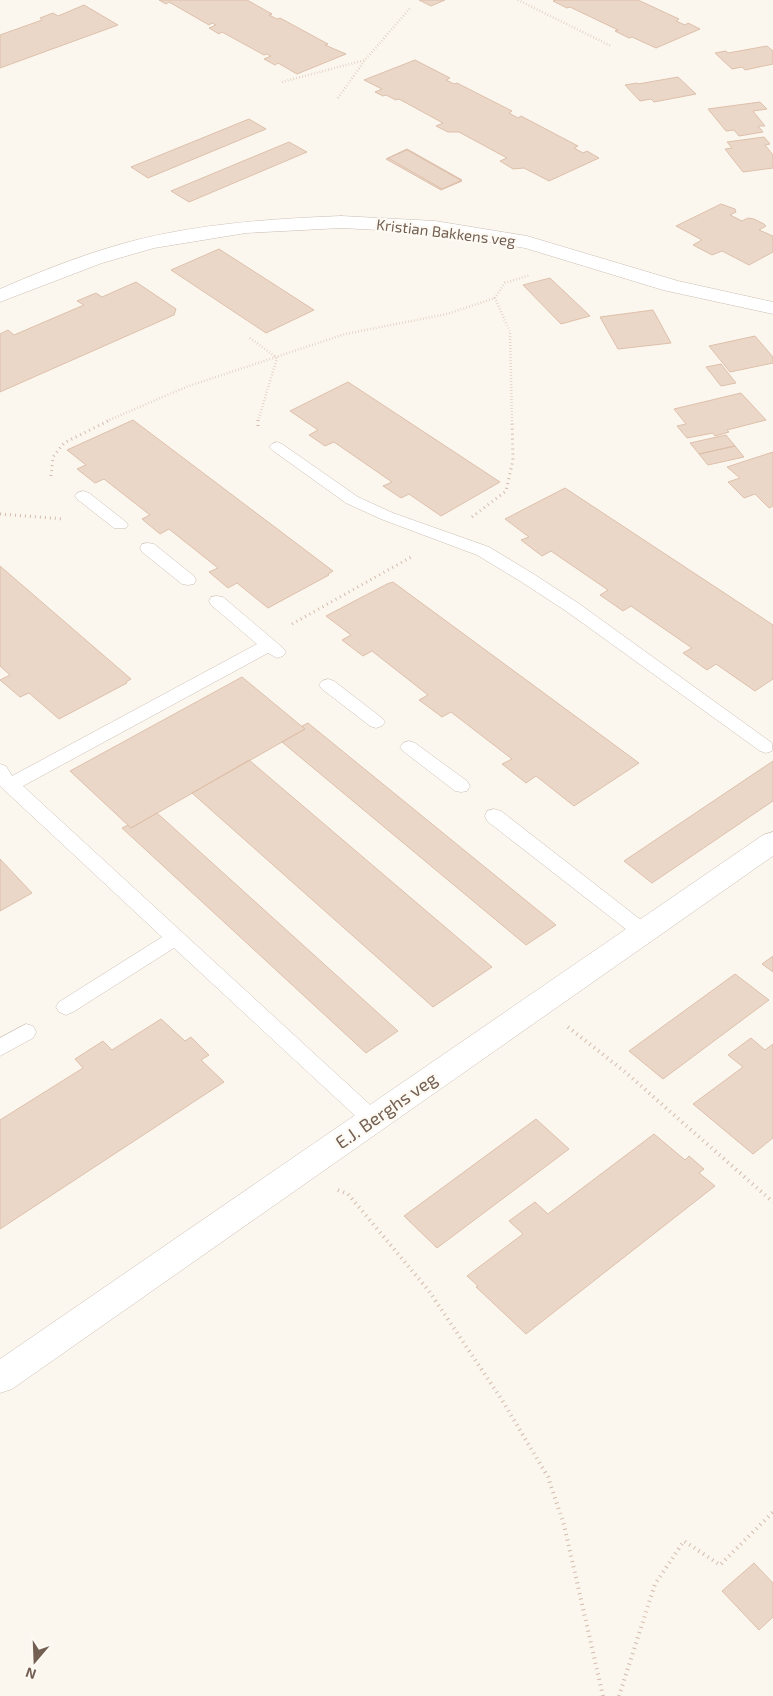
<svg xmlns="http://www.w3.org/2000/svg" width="773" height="1696" viewBox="0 0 773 1696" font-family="'Exo 2',sans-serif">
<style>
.building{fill:#ebd7c7;stroke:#dec0ab}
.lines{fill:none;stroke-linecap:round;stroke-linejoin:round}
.lane-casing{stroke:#ccbfb4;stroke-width:1}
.street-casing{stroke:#ccbfb4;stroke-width:1}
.path-far2{stroke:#d3bcab;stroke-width:2.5;stroke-dasharray:0.5 2.5;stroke-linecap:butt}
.path-far1{stroke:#d3bcab;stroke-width:3;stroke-dasharray:1 4;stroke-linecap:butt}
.path{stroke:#d3bcab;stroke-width:4;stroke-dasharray:1 4.5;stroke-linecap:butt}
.lane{fill:#fff;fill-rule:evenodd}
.street{fill:#fff;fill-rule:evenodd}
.labels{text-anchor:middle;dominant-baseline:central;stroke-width:4.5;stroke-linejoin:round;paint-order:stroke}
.far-street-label{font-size:15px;fill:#746052;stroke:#fdfaf4}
.street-label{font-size:18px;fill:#746052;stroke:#fdfaf4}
</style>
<rect width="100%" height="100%" fill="#fbf6ee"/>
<!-- building -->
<path class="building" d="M159,0h88l25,14 -3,1 8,4 3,-1 48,26 -3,1 21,9 -49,20 -19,-11 -3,2 -11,-6 7,-3 -4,-2 -3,1 -42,-23 -3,2 -10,-6 7,-3 -4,-2 -3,2 -40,-23 -3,2z
M419,0h26l-14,6z
M556,0h82l41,19 -3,2 9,4 3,-2 12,6 -44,19 -24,-11 -3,1 -14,-7 3,-1 -48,-23 -3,1 -14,-7z
M84,5l34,20 -118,43v-33l42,-15 -2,-2 13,-5 5,3z
M767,46l6,5v13l-28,6 -3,-3 -10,2 -17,-16 11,-2 2,2z
M415,60l35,18 -4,2 8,4 3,-1 55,28 -3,2 9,5 3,-2 57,30 -4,2 9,5 4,-2 12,7 -50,23 -25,-13 -11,1 -13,-8 7,-3 -48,-26h-11l-12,-6 7,-3 -44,-24 -3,1 -10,-5 -3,1 -8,-4 7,-3 -18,-9z
M678,77l18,17 -42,8 -3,-3 -11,2 -15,-16 12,-2 1,1z
M760,102l7,7 -14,2 12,15h-7l5,6 -24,4 -5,-6 -8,1 -18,-22z
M249,119l17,10 -118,49 -17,-11z
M764,137l6,7 -5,1 8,10v13l-30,4 -18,-23 7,-1 -5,-6z
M289,142l18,10 -118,50 -18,-11z
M407,149l55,31 -20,9 -54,-31z
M407,150l55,31 -21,9 -55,-31z
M721,204l14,5 1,3 -6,3 12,6 6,-3 6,1 10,5 2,2 -7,4 14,6v16l-24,13 -27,-14 -10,4 -19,-10 9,-5 -26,-14z
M219,249l95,61 -48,23 -95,-63z
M550,278l40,38 -29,8 -38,-39z
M136,282l40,27 -2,6 -174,77v-58l8,-4 6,5 70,-30 -7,-4 19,-8 6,4z
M653,310l18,33 -53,6 -18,-32z
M755,336l18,21v6l-43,9 -21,-26z
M721,364l15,19 -15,3 -15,-19z
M348,382l152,100 -59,34 -32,-22 -8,4 -18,-12 9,-4 -58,-40 -9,4 -16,-11 9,-5 -28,-19z
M741,393l25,27 -39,10 2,2 -14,4 -2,-3 -26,5 -10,-12 9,-2 -12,-15z
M133,420l200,151 -5,3 1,1 -61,33 -31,-25 -9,5 -19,-16 9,-4 -49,-39 -9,5 -18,-15 8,-4 -46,-36 -9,4 -18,-14 9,-4 -19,-15z
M726,435l9,11 -36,8 -9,-11z
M735,446l9,11 -36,8 -9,-11z
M773,452v54l-4,2 -14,-14 -11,4 -16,-16 12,-4 -13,-11z
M565,488l208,137v54l-18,12 -39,-27 -9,6 -24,-17 9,-5 -61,-42 -8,5 -23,-16 8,-5 -57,-39 -9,5 -21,-16 8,-3 -24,-18z
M0,566l131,113 -5,3 1,1 -68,36 -30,-26 -9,4 -20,-17 10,-5 -10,-9z
M393,582l246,181 -65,43 -38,-30 -10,7 -24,-19 10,-5 -61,-47 -9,5 -23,-17 9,-5 -56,-44 -9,5 -21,-16 9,-5 -25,-19 61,-32z
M242,677l63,52 -174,99 -61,-57z
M308,723l248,202 -30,20 -244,-203 23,-13 -3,-3z
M249,760l243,207 -59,40 -241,-214z
M773,761v40l-121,82 -28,-22z
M157,813l241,218 -32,22 -244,-225 6,-3 3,3z
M0,859l32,34 -32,18z
M773,956v16l-11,-8z
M735,974l34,26 -106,79 -34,-28z
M161,1019l24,22 6,-4 18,18 -8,5 23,22 -224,147v-109l83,-52 -8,-9 28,-18 9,9z
M751,1038l14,12 8,-6v94l-20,16 -60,-50 50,-37 -15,-12z
M536,1119l33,30 -132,99 -33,-32z
M654,1134l31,26 4,-4 15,13 -5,4 16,13 -189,148 -50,-47 2,-1 -11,-10 56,-42 -14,-13 26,-19 13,12z
M754,1563l19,20v34l-14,13 -37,-39z"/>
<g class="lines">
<!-- lane casing -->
<g class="lane-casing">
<path id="lane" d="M277,442l5,2 76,53 35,16 96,34 43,26 46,30 194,140v8l-6,2 -6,-2 -194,-140 -46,-30 -43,-26 -96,-36 -35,-16 -74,-53 -3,-3 3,-3z
M83,491l6,2 37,29 2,3 -2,3h-12l-37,-29 -2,-3 2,-3z
M148,543l6,1 40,32 2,4 -2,4 -6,1 -6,-1 -40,-32 -2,-4 2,-4z
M217,596l6,1 60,51 3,4 -3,4 -6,2 -9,-5 -245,133 356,327 4,6 -4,6 -7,3 -7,-3 -191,-177 -101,64 -7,3 -7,-3 -3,-5 3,-5 103,-65 -162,-151v-22l6,2 6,10 245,-132 -46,-39 -2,-4 2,-4z
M328,679l6,2 48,37 3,4 -3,4 -6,2 -6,-2 -48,-37 -3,-4 3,-4z
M409,741l6,2 52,38 3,5 -3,5 -6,1 -6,-1 -52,-40 -3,-4 3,-4z
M494,809l7,2 149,116 3,5 -3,5 -7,2 -7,-2 -149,-116 -2,-5 2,-5z
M26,1024l7,2 3,6 -3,6 -33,18v-18z"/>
</g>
<!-- street casing -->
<g class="street-casing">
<path id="street" d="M341,216l94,5 92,15 151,45 95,21v12l-110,-24 -138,-42 -90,-15 -94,-5 -95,5 -92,15 -52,15 -102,39v-13c41,-18 82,-34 125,-46 70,-19 143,-24 216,-27z
M773,832v24l-761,533 -12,4v-34l763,-524z"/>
</g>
<!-- path-far2 -->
<path class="path-far2" d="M518,0l93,46
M282,82l83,-22
M338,98l27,-38 46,-53
M250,338l27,20 -19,63
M107,421l79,-34 159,-53 102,-20 48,-16
M512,421l-2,-89 -15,-34 10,-15 25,-8"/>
<!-- path-far1 -->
<path class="path-far1" d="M258,420v6
M51,476l2,-19 11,-14 46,-23
M0,514l64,5
M472,517l34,-26 7,-31 -1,-40
M292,624l121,-68"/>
<!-- path -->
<path class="path" d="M568,1027l56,44 149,131
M338,1190l10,4 81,97 73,109 46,77 16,48 39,171
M619,1696l36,-112 29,-43 36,24 53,-53"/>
<!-- lane -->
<use href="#lane" class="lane"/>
<!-- street -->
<use href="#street" class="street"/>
</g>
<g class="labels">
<!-- far-street labels -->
<g class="far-street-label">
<text transform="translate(446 232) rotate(7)">Kristian Bakkens veg</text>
</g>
<!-- street labels -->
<g class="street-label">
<text transform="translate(386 1110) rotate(-35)">E.J. Berghs veg</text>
</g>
</g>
<!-- north arrow -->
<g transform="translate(35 1661) rotate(199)" stroke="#fdfaf4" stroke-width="4" paint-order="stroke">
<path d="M0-4L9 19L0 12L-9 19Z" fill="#746052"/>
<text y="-8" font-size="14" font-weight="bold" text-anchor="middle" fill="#746052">N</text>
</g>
</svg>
